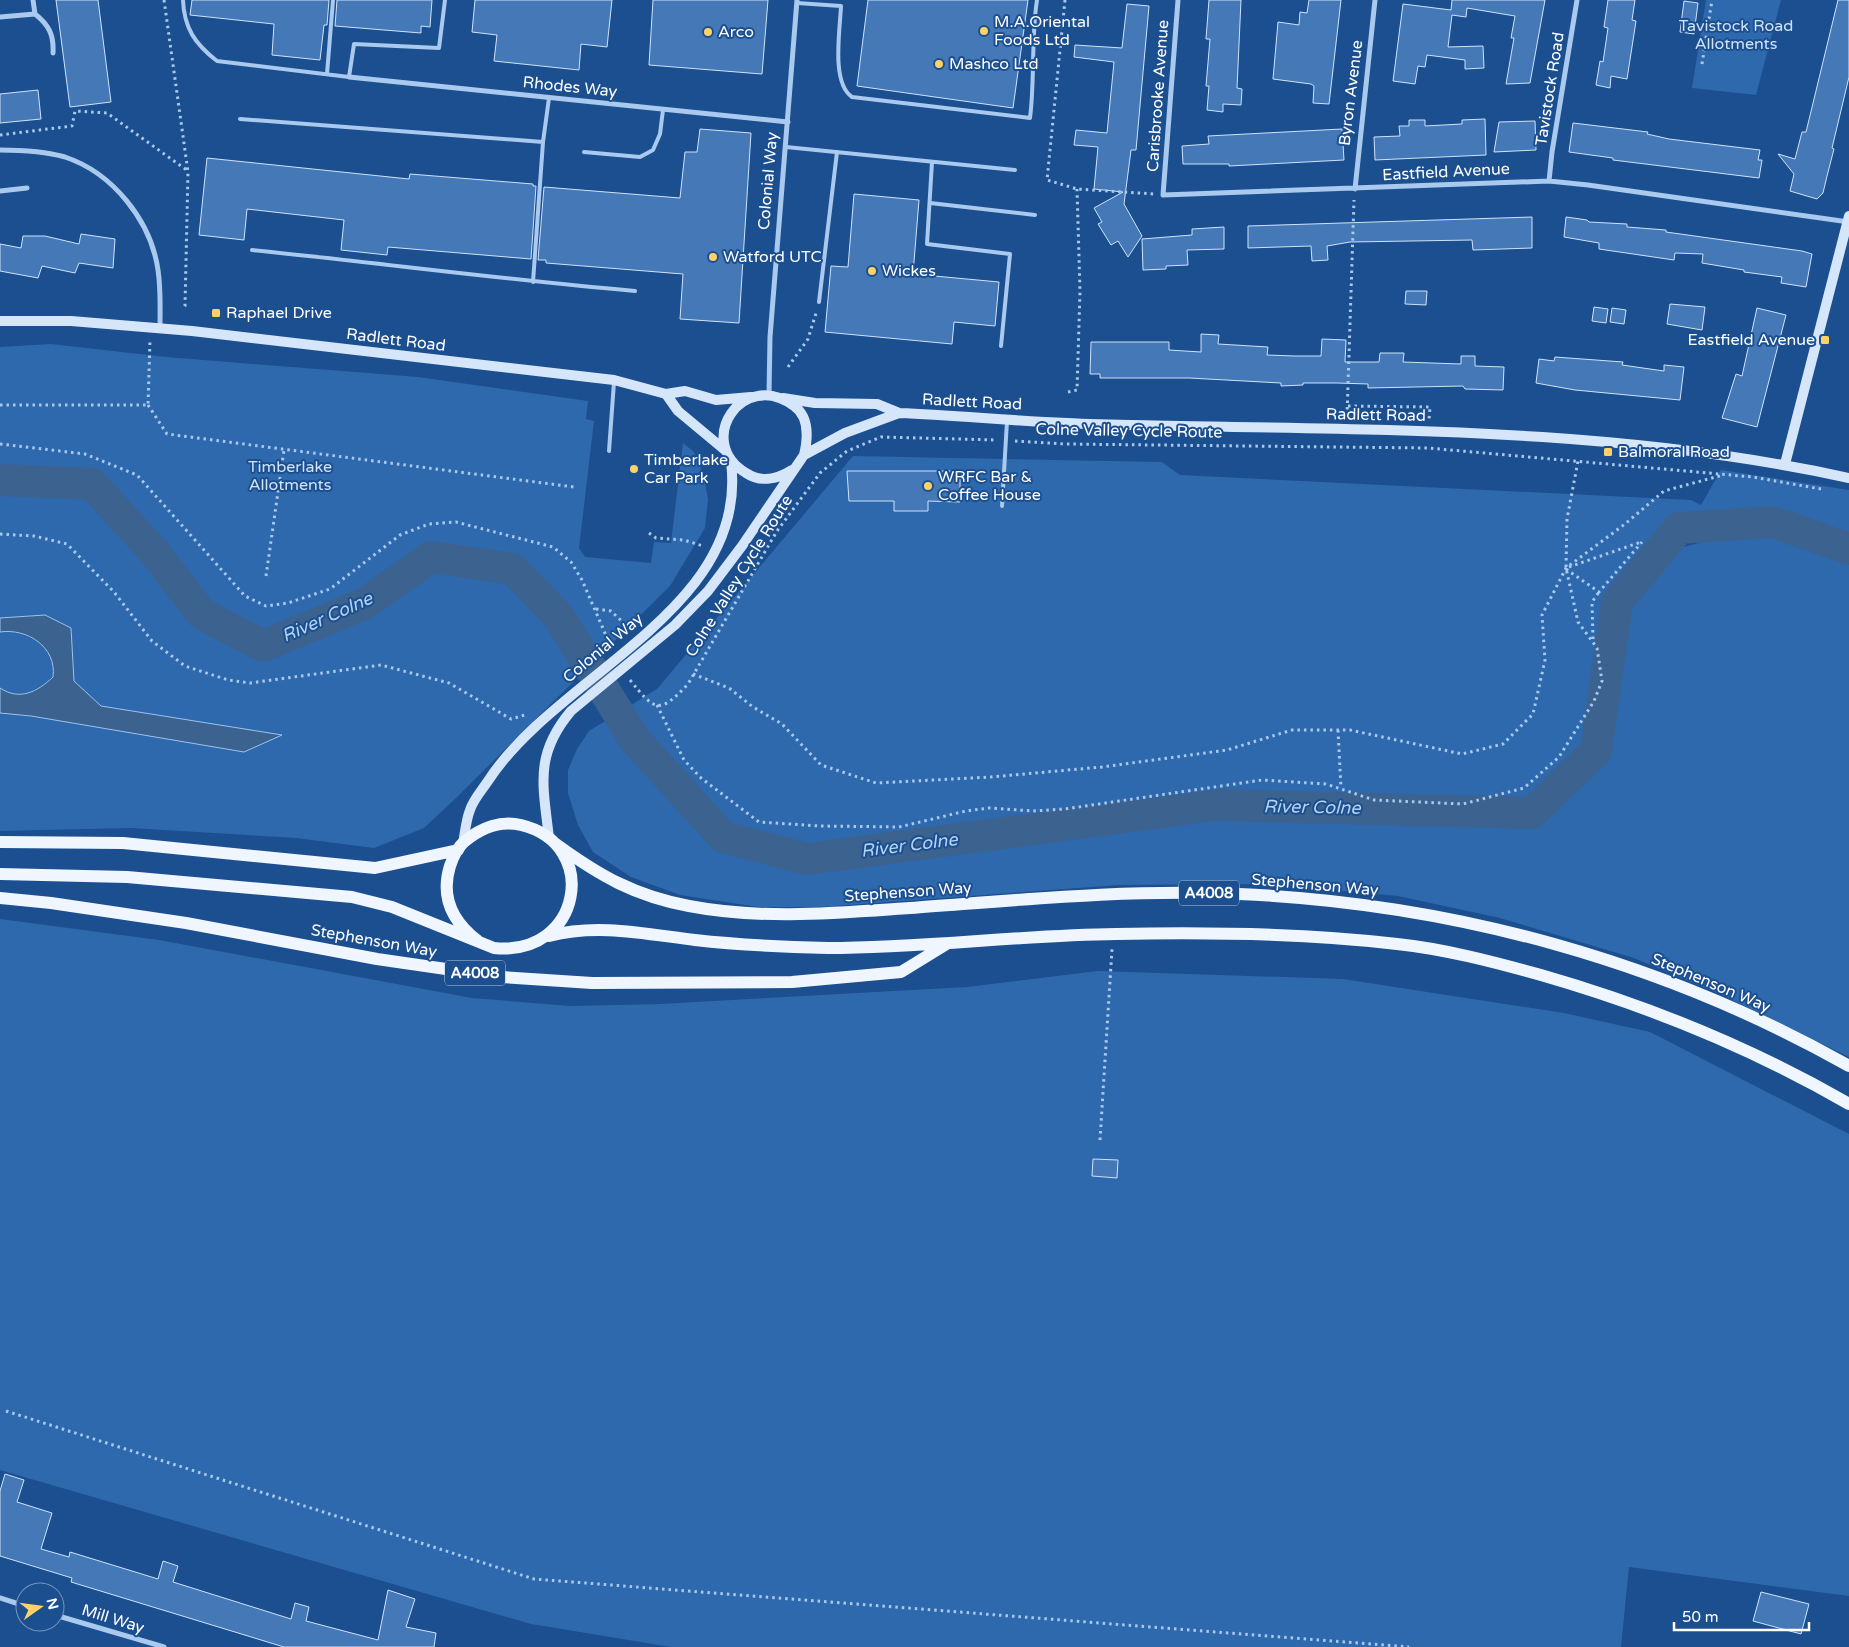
<svg xmlns="http://www.w3.org/2000/svg" width="1849" height="1647" viewBox="0 0 1849 1647" font-family="'Varela Round',sans-serif">
<style>
.green{fill:#2e69ad}
.water{fill:#3c6290;stroke:#9cc4f0}
.lines{fill:none;stroke-linecap:round;stroke-linejoin:round}
.river{stroke:#3c6290;stroke-width:32}
.building{fill:#4478b7;stroke:#cfe3fa}
.path{stroke:#a9c9ee;stroke-width:3;stroke-dasharray:2.5 4;stroke-linecap:butt}
.lane{stroke:#a9c9ee;stroke-width:4}
.street{stroke:#a9c9ee;stroke-width:5}
.secondary{stroke:#d6e6fa;stroke-width:10}
.primary{stroke:#f0f6ff;stroke-width:12}
.poi-dot{fill:#ffd166;stroke:#1b4f8f;stroke-width:2}
.labels{text-anchor:middle;dominant-baseline:central;stroke-width:4;stroke-linejoin:round;paint-order:stroke}
.shield{fill:#1b4f8f;stroke:#bbcadd;stroke-width:1}
.shield-label{font-size:15px;font-weight:bold;fill:#fff}
.poi-label{font-size:16px;fill:#fff;stroke:#1b4f8f;text-anchor:start}
.park-label{font-size:16px;fill:#cfe3fa;stroke:#1b4f8f}
.street-label{font-size:16px;fill:#fff;stroke:#1b4f8f}
.water-label{font-size:18px;font-style:italic;fill:#b5d3f5;stroke:#1b4f8f}
</style>
<rect width="100%" height="100%" fill="#1b4f8f"/>
<!-- green -->
<path class="green" d="M1706,0h75l-25,95 -64,-7z
M51,344l115,13 252,20 170,24 -2,18 8,2 -15,127 6,9 66,6 3,-21 17,1 12,-100 11,9 9,21 5,26 -3,29 -35,58 -214,212 -32,30 -50,20 -78,-10 -165,-10 -131,3v-118l281,22 -180,-29 -27,-25 -3,-53 -26,-13 -45,3v-271z
M853,456l309,6 18,13 511,25 10,5 20,-35 128,20v56l-75,-28 -85,6 -17,26 76,-20 101,25v502l-125,-61 -90,-38 -134,-40 -102,-22 -128,-12 -151,1 -299,22h-62l-78,-12 -49,-18 -38,-25 -15,-27 -10,-32v-23l9,-21 12,-18 68,-42z
M8,631c25,4 48,17 45,45 -16,16 -33,25 -53,12v-56z
M0,919l159,21 313,58 98,8 90,-2 307,-17 131,-16 245,8 221,34 86,19 199,102v462l-220,-29 -8,80h-950l-140,-23 -531,-154z"/>
<!-- water -->
<path class="water" d="M45,615l26,13 3,53 27,25 181,29 -38,17 -213,-36 -31,-3v-25c20,13 37,4 53,-11 4,-30 -26,-49 -53,-45v-14z"/>
<g class="lines">
<!-- river -->
<path class="river" d="M0,480l92,4 63,69 47,61 61,32 101,-42 67,-47 82,12 46,48 76,123 88,97 84,22 408,-54 317,8 64,-62 21,-149 62,-74 94,-6 76,27"/>
</g>
<!-- building -->
<path class="building" d="M56,0h42l13,102 -41,5z
M192,0h137l-2,25h-3l-4,35 -48,-5 2,-31 -84,-9z
M337,0h95l-2,27 -9,-1v7l-86,-7z
M475,0h137l-5,47 -26,-3 -2,26 -85,-9 3,-26 -25,-3z
M653,0h115l-6,74 -113,-9z
M868,0h160l-15,108 -156,-22z
M1209,0h32l-4,88 5,1 -1,16 -18,-1v8l-16,-2 2,-24h-3l4,-47h-4z
M1309,0h32l-12,104 -16,-1 1,-17 -3,-2 -38,-5 5,-57 21,3 1,-13 7,1z
M1452,0h93l-15,83 -24,1 8,-46h-3l4,-22 -48,-8 -1,9 -14,-2 -4,32 35,-1 1,22 -19,1v-9l-38,-5 -2,12 -7,-1 -3,18 -22,-3 10,-77 48,6z
M1608,0h27l-3,20 4,1 -9,58 -16,-3 -1,12 -14,-3 4,-24 3,1 5,-34 -4,-1z
M1838,0h11v77l-17,71 2,1 -7,27 -4,17 -6,6 -27,-8 4,-17 -16,-20 17,5 7,-27h4z
M1684,1l14,2 -4,31 -14,-2z
M1127,4l22,2 -13,144h-5l-7,54 18,32 -14,21 -10,-16 -7,4 -13,-21 4,-2 -8,-14 29,-16 -29,-3 4,-42 -24,-2 2,-15 31,3 7,-71 -40,-5 1,-12 47,3z
M38,90l3,29 -41,4v-29z
M1485,119l1,36 -111,5 -1,-23 26,-1 -1,-10h10v-6h16v6l37,-2v-4z
M1535,121l1,29 -42,2 5,-30z
M1573,123l75,9 -1,2 22,5 91,11 -2,10h4l-3,18 -146,-18v-2l-44,-6z
M700,129l51,4 -12,190 -59,-4 3,-45 -137,-11v-3h-8l6,-73 136,11 5,-46h12z
M1342,129l2,31 -115,6v-2h-46l-1,-18 27,-2 -1,-8z
M207,158l202,21 1,-5 123,10v2h3l-5,73 -143,-12 -1,8 -46,-5 3,-30 -97,-11 -3,31 -45,-5z
M854,194l65,6 -6,74 86,8 -4,44 -41,-4 -2,22 -127,-12 6,-66 17,1z
M1532,217v31l-59,2 -1,-10 -122,2 -23,4 1,14 -16,1 -1,-15 -63,2v-22z
M1566,217l21,3 2,2 38,2v3l39,3v2l136,19 10,3 -6,33 -25,-4 1,-6 -38,-5v-2l-42,-7 1,-9 -28,-1 -1,7 -75,-11v-6l-35,-6z
M1224,227v22l-37,1 1,15 -22,1v3l-23,1 -1,-31 50,-4v-6z
M81,234l34,5 -2,29 -34,-5 -4,10 -33,-7 -4,12 -38,-7v-27l21,4 2,-12h22l34,8z
M1406,291h21l-1,14 -21,-1z
M1670,304l35,3 -3,23 -35,-6z
M1594,307l14,2 -2,14 -14,-2z
M1612,308l14,2 -2,14 -14,-2z
M1757,308l29,7 -29,112 -35,-9 14,-44 6,2z
M1201,334l18,1 -1,9 50,3 -1,8 28,1h26l1,-17 24,1 -1,22h34l1,-9h24l-1,9 58,2v-8h14v10l29,1 -1,23 -38,-1 -2,-3 -95,2v-4l-31,-1h-34v2l-22,1v-3l-92,-5h-89v-4h-10l1,-32h78v8l32,2z
M1555,357l68,5 -1,3 42,6v-6l20,2 -4,33 -105,-10 -39,-7 3,-24 15,2z
M847,471h113v31l-32,-1v10h-34v-10h-45z
M1093,1159l25,1 -1,18 -25,-2z
M5,1474l19,6 -7,22 35,11 -11,36 28,8 1,-5 88,27 5,-18 15,5 -5,16 118,37 4,-16 14,4 -3,14 72,19 10,-50 27,9 -9,28 30,6 -2,14h-150l-213,-65 1,-4 -72,-22v-65z
M1761,1592l48,12 -8,30 -48,-13z"/>
<g class="lines">
<!-- path -->
<path class="path" d="M164,0l24,172 -3,134 -3,3
M1065,0l-18,180 30,9 77,5
M1702,64l10,-64
M0,135l72,-9 3,-15 32,2 81,58
M788,367l20,-28 9,-29
M1068,392l9,-2 3,-99 -3,-102
M0,405h148l2,-65
M148,405l19,29 407,53
M1348,406l82,1 -1,13
M1347,416l7,-216
M1015,441l50,3 363,4 325,29 68,12
M0,444l85,10 52,21 108,121 21,10 22,-3 42,-14 70,-54 29,-11 27,-2 97,25 18,15 11,18 29,67
M649,533l7,5 28,2 19,6
M0,534l34,2 33,8 47,48 38,49 33,25 43,14 22,3 131,-18 68,18 62,36 14,-4
M1569,567l72,-25
M1566,569l33,23 43,-50
M266,576l18,-126
M596,609l15,2 19,18
M1593,639l-1,-37 7,-10
M693,674l36,14 24,19 29,17 39,41 55,18 115,-6 111,-10 125,-17 65,-20h58l112,24 41,-10 30,-30 12,-54 -3,-45 24,-47 59,-44 39,-33 59,-16
M630,680c25,31 29,35 58,4l89,-153 43,-58 27,-22 34,-14 115,3
M657,705l27,55 17,18 58,44 61,4 79,1 67,-16 23,-3 44,3 32,-2 197,-29 64,4 48,16 89,4 61,-16 35,-31 35,-56 8,-20 -5,-33 -19,-26 -12,-54 1,-49 11,-58
M1338,730l3,58
M1100,1140l12,-191
M6,1411l528,168 875,68"/>
<!-- lane -->
<path class="lane" d="M183,0c1,28 12,44 34,61l132,16 5,-33 85,4 6,-48
M797,3l44,3c-1,24 -10,77 11,91l178,21c5,-39 1,-79 7,-118
M327,74l6,-74
M240,119l303,23 6,-44
M786,147l229,23
M584,152l56,5 13,-7 7,-16 3,-24
M932,162l-5,82 83,10 -9,92
M930,203l105,12
M252,250c128,13 255,30 383,41
M533,282l10,-140
M819,302l18,-150
M609,451l5,-69
M1002,506l5,-85"/>
<!-- street -->
<path class="street" d="M33,0l2,14
M1178,0l-15,195 386,-14 39,4 261,37
M0,17l35,-3c14,11 19,21 18,39
M349,77l439,45
M0,150c21,0 44,1 65,7 48,16 86,64 93,113 3,19 2,39 2,58
M1549,181l3,-29 25,-152
M1355,189l20,-189
M0,191l27,-3
M769,394l1,-57 27,-337
M0,1598l25,8
M55,1615l109,32"/>
<!-- secondary -->
<path class="secondary" d="M0,321h71l121,10 422,49 52,14 19,-3 31,9 35,-3
M666,394l12,17 48,40
M783,398l32,5 62,1 22,9c56,2 112,8 168,10 38,2 76,2 115,3 223,4 447,4 667,52
M804,455l41,-22 54,-20
M1785,464l64,-248
M549,838c-6,-53 -15,-83 22,-127l104,-86 33,-34 34,-45 62,-91c4,-17 6,-38 -10,-49 -52,-38 -100,36 -48,67 15,10 32,6 46,-3
M463,843c2,-10 3,-23 7,-33 3,-10 12,-20 18,-29 69,-107 262,-171 243,-319"/>
<!-- primary -->
<path class="primary" d="M0,842l123,1 252,25 83,-18
M556,844c44,32 79,52 133,62 73,14 148,7 221,2 110,-8 219,-19 329,-14 213,9 424,67 610,172
M0,874l127,3 225,20 40,10 102,41c88,9 107,-104 27,-123 -20,-5 -40,3 -56,16 -7,6 -12,16 -15,25 -10,32 3,56 28,75
M0,898l51,5 135,20 191,36 124,18 91,6 200,-1 109,-10 44,-27
M549,936c48,-13 97,-2 146,4 44,5 89,7 133,8 96,0 192,-13 288,-14 93,-2 188,-1 281,10 48,5 97,18 144,31 108,31 211,73 308,129"/>
</g>
<!-- markers -->
<g class="poi-dot">
<circle cx="984" cy="31" r="5"/>
<circle cx="708" cy="32" r="5"/>
<circle cx="939" cy="64" r="5"/>
<circle cx="713" cy="257" r="5"/>
<circle cx="872" cy="271" r="5"/>
<rect x="211" y="308" width="10" height="10" rx="2.5"/>
<rect x="1820" y="335" width="10" height="10" rx="2.5"/>
<rect x="1603" y="447" width="10" height="10" rx="2.5"/>
<circle cx="634" cy="469" r="5"/>
<circle cx="928" cy="486" r="5"/>
</g>
<g class="labels">
<!-- shield labels -->
<g class="shield">
<rect x="1179" y="880.5" width="60" height="25" rx="4"/>
<rect x="445" y="960.5" width="60" height="25" rx="4"/>
</g>
<g class="shield-label">
<text x="1209" y="893">A4008</text>
<text x="475" y="973">A4008</text>
</g>
<!-- poi labels -->
<g class="poi-label">
<text x="994" y="22">M.A.Oriental<tspan x="994" dy="18">Foods Ltd</tspan></text>
<text x="718" y="32">Arco</text>
<text x="949" y="64">Mashco Ltd</text>
<text x="723" y="257">Watford UTC</text>
<text x="882" y="271">Wickes</text>
<text x="226" y="313">Raphael Drive</text>
<text x="1815" y="340" text-anchor="end">Eastfield Avenue</text>
<text x="1618" y="452">Balmoral Road</text>
<text x="644" y="460">Timberlake<tspan x="644" dy="18">Car Park</tspan></text>
<text x="938" y="477">WRFC Bar &amp;<tspan x="938" dy="18">Coffee House</tspan></text>
</g>
<!-- park labels -->
<g class="park-label">
<text x="1736" y="26">Tavistock Road<tspan x="1736" dy="18">Allotments</tspan></text>
<text x="290" y="467">Timberlake<tspan x="290" dy="18">Allotments</tspan></text>
</g>
<!-- street labels -->
<g class="street-label">
<text transform="translate(570 87) rotate(6)">Rhodes Way</text>
<text transform="translate(1550 89) rotate(-81)">Tavistock Road</text>
<text transform="translate(1351 93) rotate(-83)">Byron Avenue</text>
<text transform="translate(1158 96) rotate(-86)">Carisbrooke Avenue</text>
<text transform="translate(1446 172) rotate(-3)">Eastfield Avenue</text>
<text transform="translate(768 181) rotate(-85)">Colonial Way</text>
<text transform="translate(396 340) rotate(7)">Radlett Road</text>
<text transform="translate(972 402) rotate(3)">Radlett Road</text>
<text transform="translate(1376 415) rotate(1)">Radlett Road</text>
<text transform="translate(1129 431) rotate(1)">Colne Valley Cycle Route</text>
<text transform="translate(739 576) rotate(-58)">Colne Valley Cycle Route</text>
<text transform="translate(603 648) rotate(-40)">Colonial Way</text>
<text transform="translate(1315 885) rotate(5)">Stephenson Way</text>
<text transform="translate(908 892) rotate(-4)">Stephenson Way</text>
<text transform="translate(374 941) rotate(10)">Stephenson Way</text>
<text transform="translate(1711 983) rotate(23)">Stephenson Way</text>
<text transform="translate(113 1619) rotate(17)">Mill Way</text>
</g>
<!-- water labels -->
<g class="water-label">
<text transform="translate(327 617) rotate(-24)">River Colne</text>
<text transform="translate(1312 807) rotate(1)">River Colne</text>
<text transform="translate(909 845) rotate(-7)">River Colne</text>
</g>
</g>
<!-- north arrow -->
<g transform="translate(40 1607) rotate(76)"><circle r="24" fill="#1b4f8f" stroke="#7695bc"/>
<path d="M0-4L9 19L0 12L-9 19Z" fill="#ffd166"/>
<text y="-8" font-size="14" font-weight="bold" text-anchor="middle" fill="#ffffff">N</text>
</g>
<!-- scale -->
<path d="M1674 1622v8h135v-8" fill="none" stroke="#ffffff" stroke-width="2.5"/>
<text x="1682" y="1622" font-size="15" fill="#ffffff" stroke="#1b4f8f" stroke-width="4" paint-order="stroke">50 m</text>
</svg>
